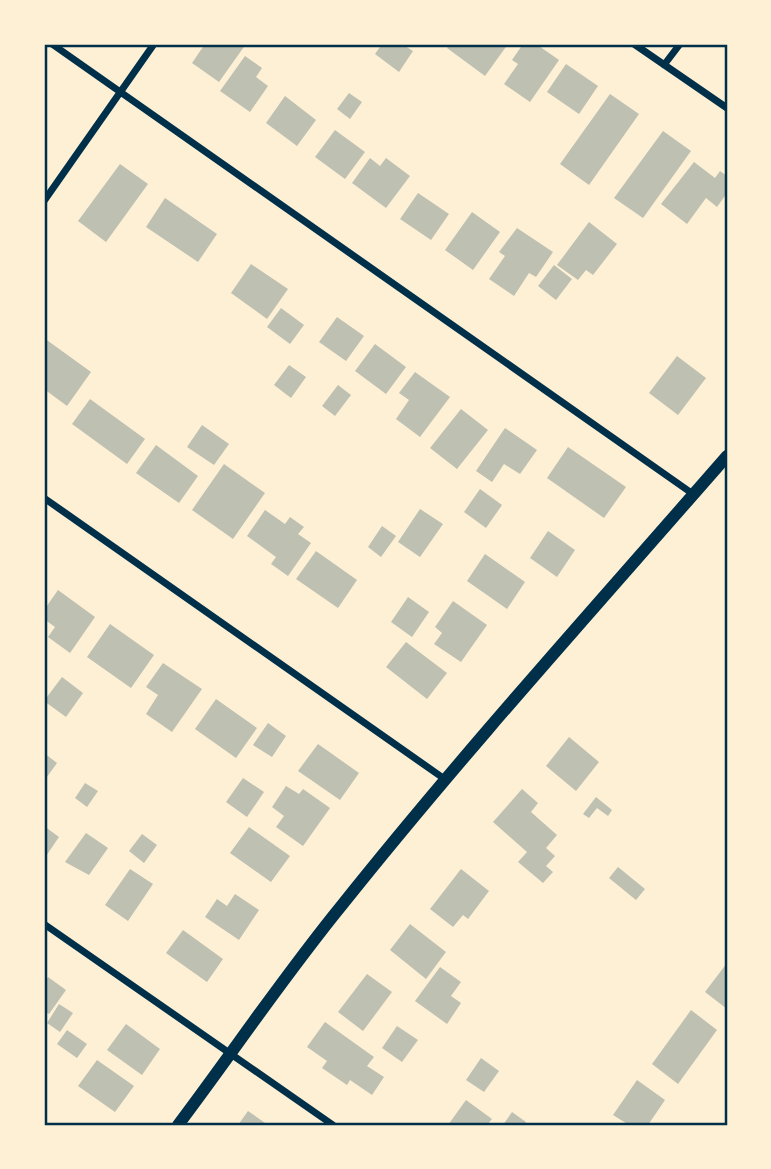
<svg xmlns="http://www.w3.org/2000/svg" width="771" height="1169" viewBox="0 0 771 1169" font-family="Arial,sans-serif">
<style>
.building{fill:#bec0b2}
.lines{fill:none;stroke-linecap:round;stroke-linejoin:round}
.minor{stroke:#003049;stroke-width:7}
.tertiary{stroke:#003049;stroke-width:12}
.neatline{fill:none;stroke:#003049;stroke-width:2.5}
</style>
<rect width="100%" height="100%" fill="#fdf0d5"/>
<!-- building -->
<path class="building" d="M205,44h41l-27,38 -27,-19z
M382,44h20l11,7 -14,21 -24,-18z
M450,44h58l-23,32 -38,-28z
M523,44h13l23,16 -29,42 -26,-18 14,-20 -6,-4z
M245,56l17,12 -6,9 12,9 -18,26 -30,-21z
M566,64l32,22 -19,28 -32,-22z
M349,93l13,9 -12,17 -13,-10z
M610,94l29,20 -50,71 -29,-21z
M285,96l31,24 -19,26 -31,-23z
M335,130l30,22 -20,27 -30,-22z
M663,131l28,20 -48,67 -29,-20z
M370,158l10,8 6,-8 24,18 -24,32 -34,-25z
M694,162l21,16 5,-7 7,5v17l-10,14 -11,-9 -19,26 -26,-20z
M120,164l28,20 -42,58 -28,-21z
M418,193l31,21 -18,26 -31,-21z
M165,198l52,36 -19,28 -52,-35z
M472,212l28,20 -27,38 -28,-20z
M589,222l28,22 -24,31 -7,-5 -8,10 -21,-15z
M517,228l36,24 -17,25 -7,-4 -15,23 -25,-17 16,-23 -6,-4z
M251,264l37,25 -21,30 -36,-26z
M554,265l18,14 -16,21 -18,-14z
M281,308l23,17 -14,19 -23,-17z
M337,317l27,19 -18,25 -27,-19z
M44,338l47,34 -24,34 -23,-17z
M375,344l31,23 -20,27 -31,-23z
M677,356l29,22 -28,37 -29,-22z
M289,365l17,12 -15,21 -17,-13z
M415,372l35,25 -30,40 -24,-18 13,-19 -10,-7z
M338,385l13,10 -16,21 -13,-10z
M90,399l55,40 -18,25 -55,-40z
M461,409l27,21 -31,39 -27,-21z
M202,425l27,19 -15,21 -27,-18z
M505,428l32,22 -17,24 -16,-10 -12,18 -16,-11z
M156,445l42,31 -19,27 -43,-30z
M568,447l58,40 -22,31 -57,-40z
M224,464l41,29 -32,46 -41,-29z
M480,489l22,16 -16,23 -22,-16z
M420,509l23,15 -23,33 -22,-15z
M265,510l20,14 5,-7 14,10 -6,7 13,9 -23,33 -17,-12 5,-7 -29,-21z
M382,526l14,10 -15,21 -13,-10z
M548,531l27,19 -18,27 -27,-19z
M316,551l41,29 -19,28 -42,-29z
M485,554l40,28 -18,27 -40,-28z
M58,590l37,27 -25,36 -22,-16 7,-10 -11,-8v-9z
M408,597l21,15 -17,25 -21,-15z
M453,601l34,24 -26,37 -27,-18 8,-11 -7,-6z
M110,624l44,31 -23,33 -44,-31z
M406,642l41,31 -20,26 -41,-32z
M163,663l39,26 -30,43 -26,-18 12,-19 -12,-8z
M62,677l21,16 -17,24 -22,-16z
M216,699l41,29 -21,30 -41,-29z
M268,723l18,13 -14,21 -19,-12z
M569,737l30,25 -23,29 -30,-25z
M318,744l41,29 -19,27 -42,-29z
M44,753l13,10 -13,18z
M243,778l21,14 -17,25 -21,-15z
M85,783l13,8 -11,16 -12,-9z
M286,786l13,8 4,-5 27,19 -27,38 -27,-19 8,-11 -12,-9z
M522,789l16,14 -7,9 26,23 -11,13 9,8 -9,10 7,6 -10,11 -25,-21 9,-10 -34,-30z
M596,797l16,13 -4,6 -11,-8 -8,10 -6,-4z
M44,826l15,11 -15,22z
M249,827l41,29 -19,26 -41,-29z
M86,833l22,15 -19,27 -24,-13z
M142,834l15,11 -13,18 -15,-12z
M618,867l27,22 -9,11 -27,-22z
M130,869l23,15 -25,37 -23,-16z
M461,869l28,22 -21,28 -5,-4 -10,12 -23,-18z
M235,894l24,16 -20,30 -34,-23 12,-18 10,7z
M410,924l36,28 -20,27 -36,-29z
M183,930l40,29 -16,23 -41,-29z
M727,963v46l-22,-17z
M440,967l21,15 -10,14 10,7 -14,21 -32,-23z
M367,974l25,18 -29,39 -25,-19z
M48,977l18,13 -17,24 -5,-3v-27z
M59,1004l14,9 -13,19 -13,-9z
M691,1010l26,20 -39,54 -26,-20z
M325,1022l49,35 -7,9 17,11 -12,18 -22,-15 -3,5 -25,-17 5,-7 -20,-14z
M126,1024l34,25 -18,26 -35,-25z
M397,1026l21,14 -16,22 -20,-14z
M67,1030l20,14 -10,14 -20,-14z
M481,1058l18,13 -15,21 -18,-12z
M97,1060l37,26 -19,26 -37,-26z
M637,1080l28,20 -17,25h-19l-16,-10z
M466,1100l26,19 -5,6h-39z
M248,1111l20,14h-30z
M512,1112l14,10 -2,3h-21z"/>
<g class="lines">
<!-- minor -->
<path class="minor" d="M52,44l641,450
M634,44l93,64
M664,65l16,-21
M44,201l110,-157
M44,498l402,282
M44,924l289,201"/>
<!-- tertiary -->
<path class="tertiary" d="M178,1125c55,-73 106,-149 164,-220 123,-154 256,-301 385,-449"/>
</g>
<!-- border -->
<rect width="771" height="1169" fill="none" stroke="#fdf0d5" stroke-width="91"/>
<rect x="46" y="46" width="680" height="1078" class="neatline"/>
</svg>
